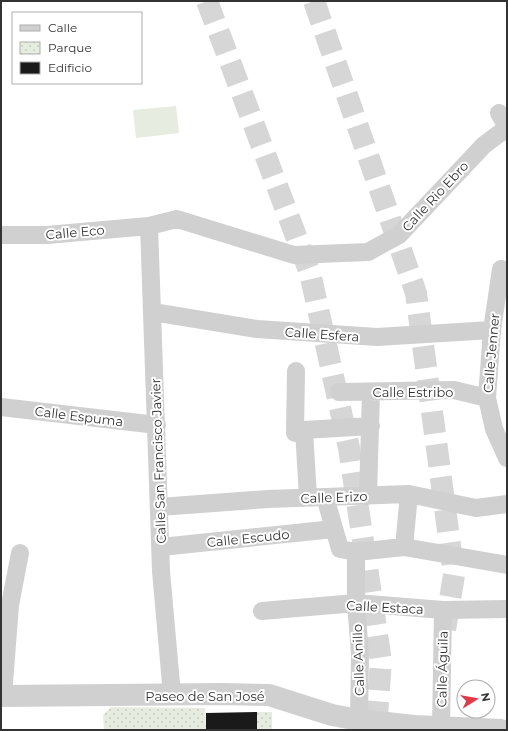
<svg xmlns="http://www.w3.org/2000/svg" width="508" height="731" viewBox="0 0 508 731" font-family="Montserrat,sans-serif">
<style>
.park{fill:url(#park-dots)}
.garden{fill:#e6ecdf}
.building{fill:#1a1a1a}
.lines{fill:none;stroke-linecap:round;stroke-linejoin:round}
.motorway-tunnel{stroke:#d6d6d6;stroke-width:22;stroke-dasharray:22 11;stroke-linecap:butt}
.minor{stroke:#d0d0d0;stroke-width:18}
.tertiary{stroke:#d0d0d0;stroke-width:22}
.labels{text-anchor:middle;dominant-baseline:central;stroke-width:4;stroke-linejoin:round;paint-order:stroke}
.street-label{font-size:13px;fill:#333;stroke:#fff}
</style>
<defs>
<pattern id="park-dots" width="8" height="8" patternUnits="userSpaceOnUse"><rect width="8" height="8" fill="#e6ecdf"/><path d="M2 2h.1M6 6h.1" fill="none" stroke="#c6cbc0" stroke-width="1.8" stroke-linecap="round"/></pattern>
</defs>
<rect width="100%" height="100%" fill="#fff"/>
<!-- park -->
<path class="park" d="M111,707l94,1 1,22h-102l-1,-15z
M257,712h15v18h-15z"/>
<!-- garden -->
<path class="garden" d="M176,106l3,27 -43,5 -3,-28z"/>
<!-- building -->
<path class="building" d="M257,712v18h-51v-17z"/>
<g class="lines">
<!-- motorway-tunnel -->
<path class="motorway-tunnel" d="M207,1l103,272 39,175 32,213 -5,69
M314,1l102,292 38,282 -9,55"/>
<!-- minor -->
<path class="minor" d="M499,113l8,14
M149,226l12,345 11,124
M1,235h46l102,-9 28,-7 117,36 74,-3 31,-17 85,-90 16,-12 7,-2
M501,269l-9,61 -5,68 7,31 13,29
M153,312l104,17 120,8 115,-7
M296,371l-1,62 9,-3 4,67
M339,392l115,-2 33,8
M1,407l156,18
M304,430l67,-4
M368,496l3,-104
M325,497l15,52 16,3v51l4,52 -1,65
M159,507l109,-8 141,-5 67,14 31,-4
M161,547l173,-18
M404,547l5,-53
M356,552l48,-5 103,18
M262,611l94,-8 87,7 64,-1
M3,696l7,-91 10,-52
M441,728l2,-118"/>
<!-- tertiary -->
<path class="tertiary" d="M1,696l221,-2 47,1 63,20 27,5 55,6 87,4"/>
</g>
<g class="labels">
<!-- street labels -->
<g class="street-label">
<text transform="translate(435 196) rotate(-47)">Calle Rio Ebro</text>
<text transform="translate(75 232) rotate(-5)">Calle Eco</text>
<text transform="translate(322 334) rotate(4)">Calle Esfera</text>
<text transform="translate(491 353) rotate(-85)">Calle Jenner</text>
<text x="413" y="392">Calle Estribo</text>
<text transform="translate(79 416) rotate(7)">Calle Espuma</text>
<text transform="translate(158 461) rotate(-92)">Calle San Francisco Javier</text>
<text transform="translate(334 497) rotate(-2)">Calle Erizo</text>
<text transform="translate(248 538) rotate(-6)">Calle Escudo</text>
<text transform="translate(385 607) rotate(3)">Calle Estaca</text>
<text transform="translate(358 660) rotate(-92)">Calle Anillo</text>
<text transform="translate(442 669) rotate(-89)">Calle Águila</text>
<text x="205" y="696">Paseo de San José</text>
</g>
</g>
<!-- border -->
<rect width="508" height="731" fill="none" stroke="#333333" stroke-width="4"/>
<!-- legend -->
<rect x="12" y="12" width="130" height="72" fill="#ffffff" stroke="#adadad"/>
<rect x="20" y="25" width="20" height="6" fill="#d0d0d0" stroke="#adadad"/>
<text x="48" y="32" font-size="12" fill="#333333">Calle</text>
<rect x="20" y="42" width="20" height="12" fill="url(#park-dots)" stroke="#adadad"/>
<text x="48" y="52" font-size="12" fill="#333333">Parque</text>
<rect x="20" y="62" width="20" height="12" fill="#1a1a1a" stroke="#adadad"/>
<text x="48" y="72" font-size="12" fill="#333333">Edificio</text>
<!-- north arrow -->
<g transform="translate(476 699) rotate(79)"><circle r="19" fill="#ffffff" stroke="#adadad"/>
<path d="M0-3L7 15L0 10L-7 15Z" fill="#e63946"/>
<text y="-6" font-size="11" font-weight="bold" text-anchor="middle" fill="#333333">N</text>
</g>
</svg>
